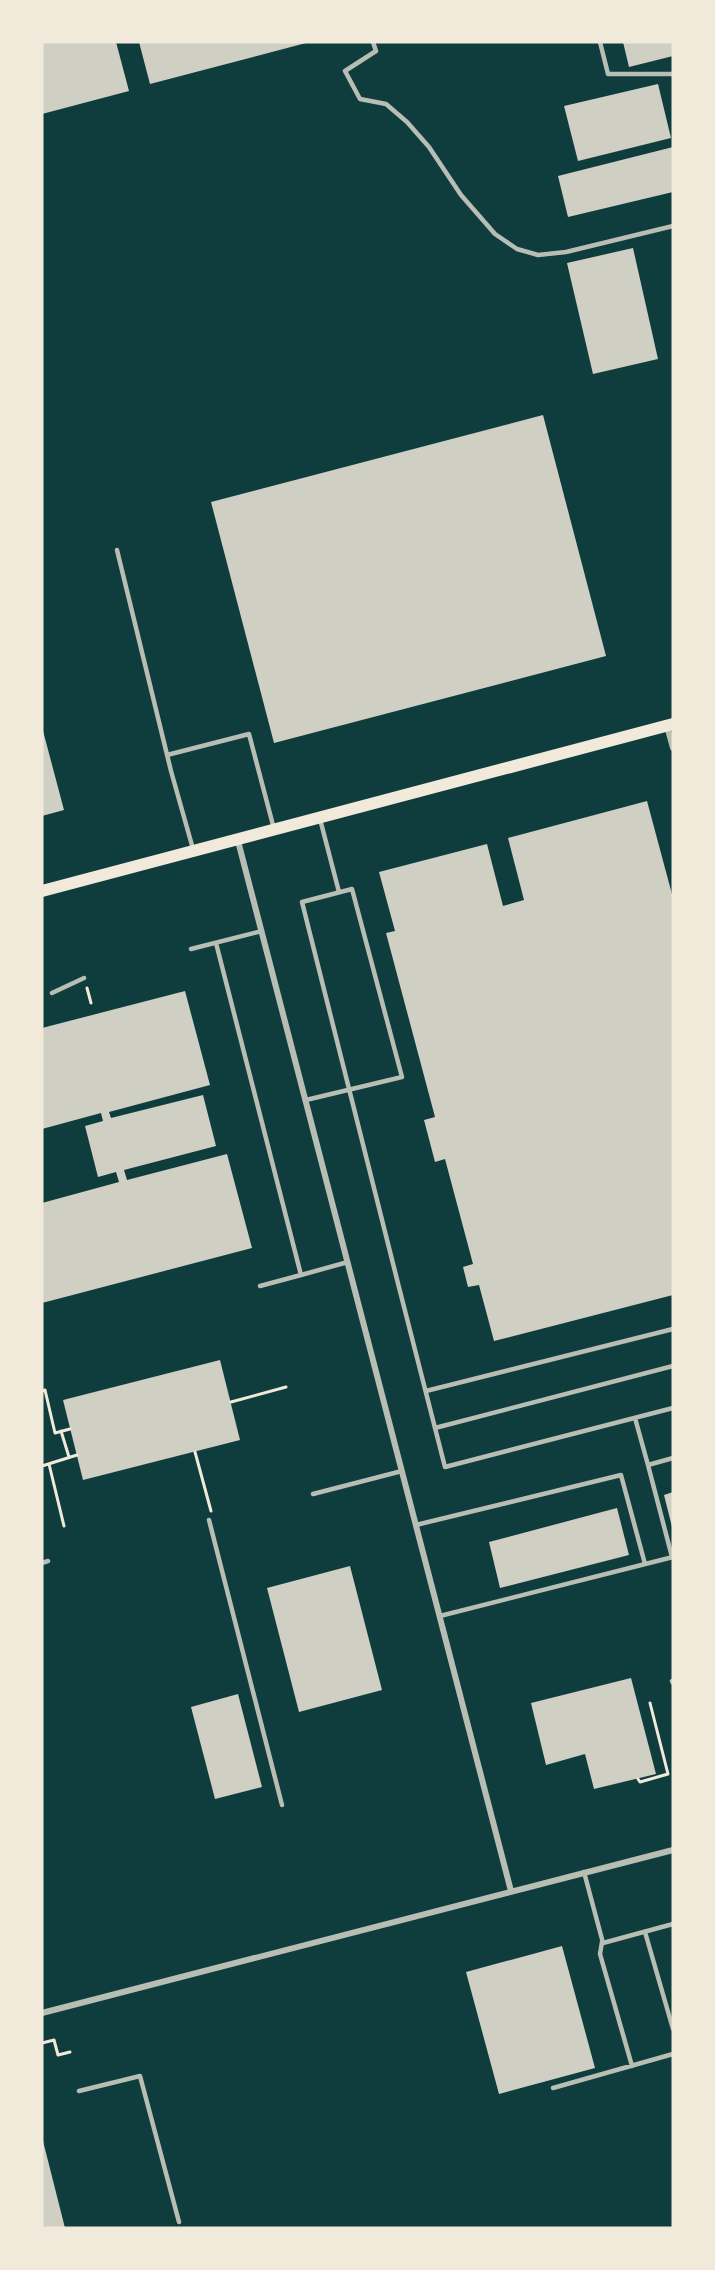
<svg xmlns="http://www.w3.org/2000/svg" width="715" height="2270" viewBox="0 0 715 2270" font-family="Arial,sans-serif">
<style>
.building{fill:#cfcfc3}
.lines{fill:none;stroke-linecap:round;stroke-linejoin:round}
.path{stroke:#f1e9da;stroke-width:3}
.service{stroke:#b8beb3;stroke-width:4.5}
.minor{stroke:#b8beb3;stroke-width:6}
.secondary{stroke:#f1e9da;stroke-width:12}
</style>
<rect width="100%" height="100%" fill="#0f3d3e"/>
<!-- building -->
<path class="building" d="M47,42h69l13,49 -87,23v-71z
M139,42h167v1l-156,41z
M623,42h50v14l-44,11z
M658,84l13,54 -93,23 -14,-55z
M673,147v45l-105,25 -10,-41z
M633,248l25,111 -65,15 -26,-111z
M543,415l63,241 -332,87 -63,-241z
M42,727l22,83 -22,6z
M647,801l26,97v397l-179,46 -15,-56 -11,2 -5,-20 10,-3 -28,-105 -10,3 -11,-42 11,-3 -49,-184 9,-2 -16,-59 108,-28 16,62 21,-6 -16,-62z
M185,991l25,94 -101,27 2,6 92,-23 13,51 -92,24 3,10 100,-26 25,94 -210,55v-100l77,-21 -3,-10 -18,5 -13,-51 18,-5 -2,-8 -59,16v-101z
M220,1360l20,80 -157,40 -20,-80z
M673,1492v35h-1l-8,-32z
M617,1508l12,47 -129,33 -11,-46z
M350,1566l32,124 -83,22 -32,-124z
M631,1678l25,96 -62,15 -9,-35 -39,11 -15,-62z
M238,1694l24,93 -47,12 -24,-92z
M562,1946l33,122 -96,26 -33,-122z
M43,2141l22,87h-23z"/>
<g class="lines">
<!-- path -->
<path class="path" d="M87,988l4,15
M42,1391l3,-1 10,43 15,-4
M231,1402l55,-15
M61,1431l8,26
M195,1452l16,59
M49,1464l15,62
M42,1466l35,-11
M638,1779l2,3 28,-8 -18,-71
M42,2043l12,-3 4,15 12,-3"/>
<!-- service -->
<path class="service" d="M373,42l3,9 -31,20 15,28 26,5 21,18 22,25 32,48 34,39 22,15 21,6 28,-3 107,-26
M600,42l8,32h65
M117,550l54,221 22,78
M167,755l82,-21 25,95
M320,819l19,73
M216,943l85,332 -41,11
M191,949l71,-18
M52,993l32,-15
M306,1100l96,-23 -50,-188 -50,13c48,188 94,377 143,565l228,-59
M301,1275l47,-13
M426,1391l247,-62
M635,1418l13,47
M435,1428l238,-62
M313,1494l89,-23
M209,1520l73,285
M416,1525l205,-50 24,89
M672,1557l-24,-92 25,-7
M42,1563l6,-2
M440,1616l233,-59
M672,1681l1,2
M584,1872l19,71 70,-19
M645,1932l28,97
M602,1942l-2,12 32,112
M553,2088l120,-34
M79,2091l61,-15 39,146"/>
<!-- minor -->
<path class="minor" d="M667,726l6,22
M238,841l273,1050
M42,2013l631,-163"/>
<!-- secondary -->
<path class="secondary" d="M42,891l631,-167"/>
</g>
<!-- border -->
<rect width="715" height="2270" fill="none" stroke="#f1e9da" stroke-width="87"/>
</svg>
